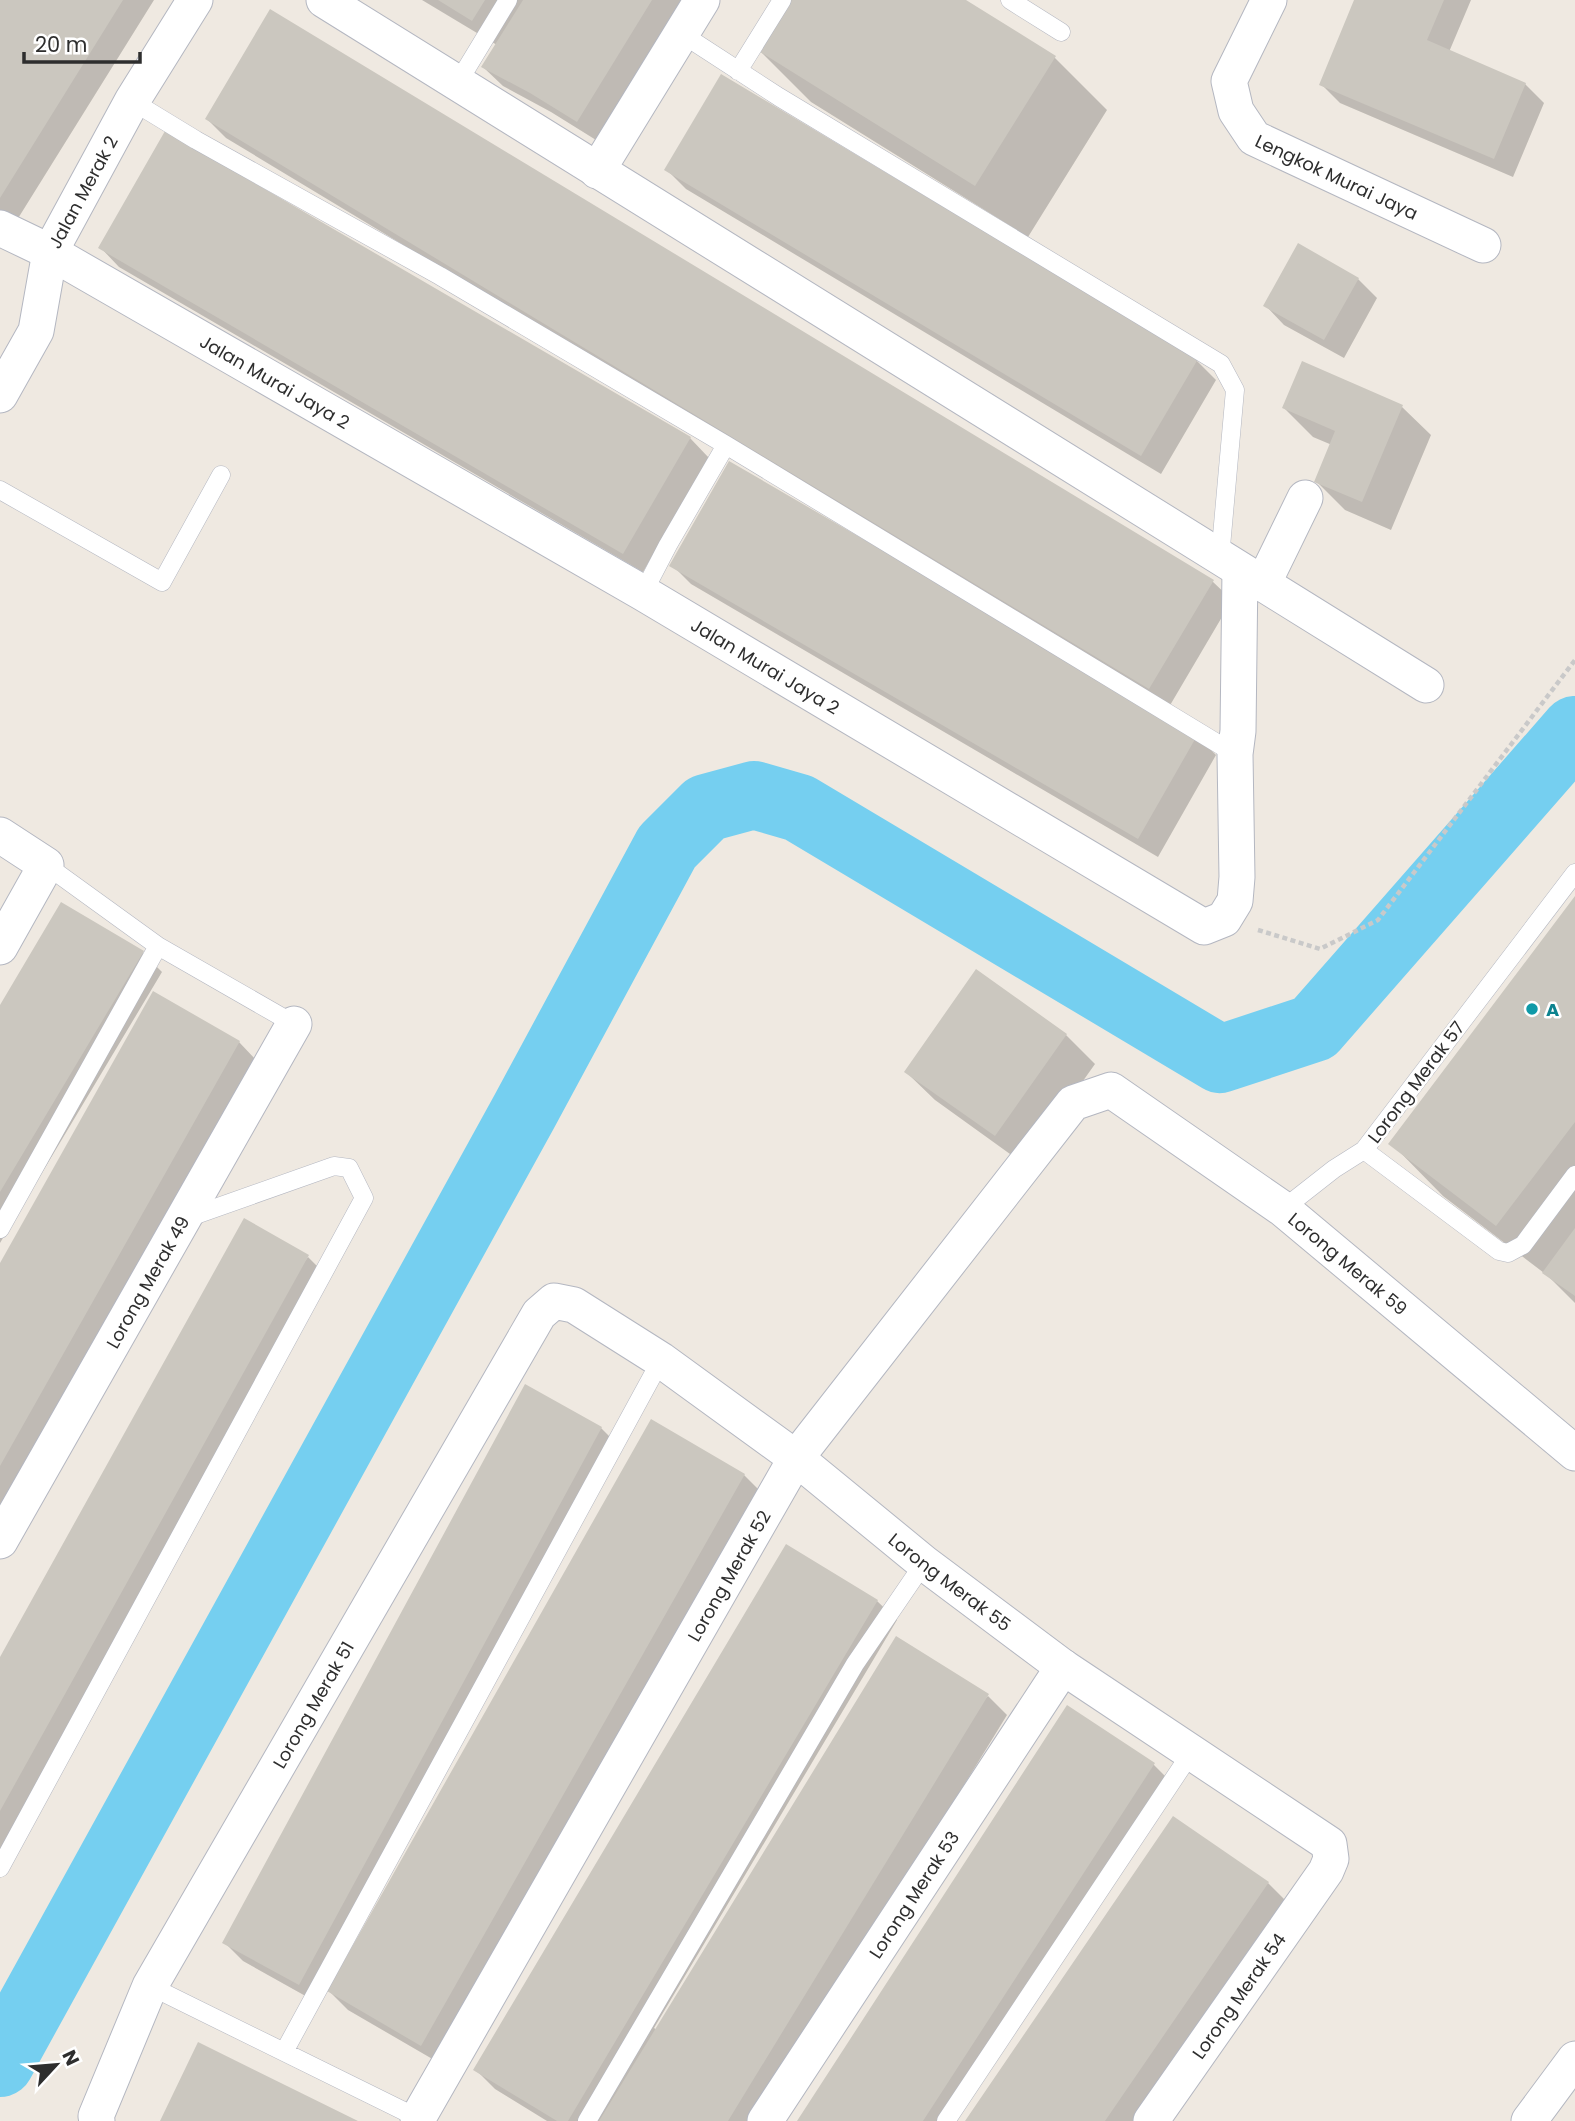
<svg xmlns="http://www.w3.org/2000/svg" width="1575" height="2121" viewBox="0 0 1575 2121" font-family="Poppins,sans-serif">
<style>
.shadow{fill:#0003}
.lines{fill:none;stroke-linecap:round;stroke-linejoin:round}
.river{stroke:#75cff0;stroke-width:68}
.building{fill:#cbc7bf}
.lane-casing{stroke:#b4b7c1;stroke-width:19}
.street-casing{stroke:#b4b7c1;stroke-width:37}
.path{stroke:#c9c9c9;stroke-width:4.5;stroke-dasharray:5 3.5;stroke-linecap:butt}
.lane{stroke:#fff;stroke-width:18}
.street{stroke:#fff;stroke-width:35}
.culture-dot{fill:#0f9aa8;stroke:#fff;stroke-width:2.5}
.labels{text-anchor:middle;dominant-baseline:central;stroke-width:5;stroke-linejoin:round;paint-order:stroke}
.street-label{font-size:18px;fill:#2e2e2e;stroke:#fff}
.culture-label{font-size:18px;font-weight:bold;fill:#0d838f;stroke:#fff;text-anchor:start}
</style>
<rect width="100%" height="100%" fill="#efe9e1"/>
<!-- shadow -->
<path class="shadow" d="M0,0h154l-137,220 -17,-10z
M422,0h260l-86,140 -45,-28 -48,-26 -20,-19 14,-22z
M963,0l91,57 53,53 -79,127 -217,-135 -52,-52z
M1356,0h115l-22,52 76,32 19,19 -31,74 -173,-74 -19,-19z
M207,119l1005,462 20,19 -63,107 -943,-569z
M667,170l530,191 19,19 -55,94 -475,-285z
M100,247l590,191 19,20 -66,114 -524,-305z
M1358,279l19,19 -33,60 -60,-33 -19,-20z
M1402,407l29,28 -40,95 -46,-20 -29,-29 16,-36 -19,-8 -29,-29z
M672,565l525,171 19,19 -58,102 -467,-273z
M1575,899v404l-27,-27 -105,-80 -52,-53z
M143,953l19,19 -162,271v-235z
M977,972l89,63 29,29 -71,100 -89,-64 -29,-28z
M239,1042l19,20 -258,457v-252z
M308,1257l19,19 -327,588v-203z
M601,1428l19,19 -302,556 -75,-42 -19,-19z
M744,1475l19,19 -322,570 -93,-54 -19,-19z
M877,1601l20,19 -243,408 3,2 331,-334 19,19 -249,406h-211l-52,-32 -19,-19z
M1067,1708l87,57 19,19 -218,337h-156z
M1268,1883l19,19 -150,219h-170z"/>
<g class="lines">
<!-- river -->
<path class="river" d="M0,2063l524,-951 143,-265 39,-39 48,-13 45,13 421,251 94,-31 261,-298"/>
</g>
<!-- building -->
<path class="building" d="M0,0h123l-123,198z
M438,0h47l-13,21z
M523,0h129l-75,122 -47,-29 -49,-26z
M788,0h178l90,56 -81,130 -218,-136z
M1354,0h90l-17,40 99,43 -32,76 -175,-74z
M270,9l944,571 -65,109 -944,-570z
M721,74l477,285 -57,97 -477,-286z
M165,131l526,306 -68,117 -525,-306z
M1298,243l61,35 -35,62 -61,-34z
M1302,361l101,44 -41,97 -48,-20 21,-51 -53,-23z
M729,461l469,273 -60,105 -469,-273z
M1575,896v226l-79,104 -108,-82z
M61,902l83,49 -144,241v-187z
M976,969l91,65 -72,102 -91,-64z
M153,991l87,50 -240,425v-203z
M244,1218l65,37 -309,556v-154z
M1575,1228v68l-33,-23z
M525,1384l77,43 -303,558 -77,-42z
M651,1419l94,55 -324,572 -94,-55z
M786,1544l92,56 -310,521h-11l-84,-51z
M896,1636l93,58 -261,427h-129z
M1067,1705l88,58 -232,358h-126z
M1173,1816l96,66 -164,239h-140z
M198,2042l160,79h-198z"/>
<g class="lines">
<!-- lane casing -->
<g class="lane-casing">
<path id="lane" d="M1010,0l51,32
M682,34l97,63 442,267 14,26 -15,168
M738,71l44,-71
M457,84l51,-84
M132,101l64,39 244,136 286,169 509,309
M0,490l162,92 59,-107
M643,593l25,-48 58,-100
M46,865l112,81 136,78
M1364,1150l135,101 9,2 15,-8 52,-70
M1283,1209l51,-40 30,-19 211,-277
M0,1229l158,-283
M0,1868l364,-670 -15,-30 -15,-2 -147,52
M150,1986l272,134
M284,2052l377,-692
M587,2121l268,-457 69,-101
M946,2121l245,-368"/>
</g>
<!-- street casing -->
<g class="street-casing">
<g id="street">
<path d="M324,0l1102,685"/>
<path id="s1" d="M1269,0l-40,81 7,30 18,27 229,107"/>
<path d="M597,171l105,-171"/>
<path id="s2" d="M0,228l50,24 593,341 561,334 20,-8 11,-18 2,-24 -2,-123 3,-23 2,-161"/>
<path id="s3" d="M0,395l36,-64 14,-79 82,-151 63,-101"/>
<path d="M1263,584l42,-86"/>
<path d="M0,835l46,30 -46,82"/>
<path id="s4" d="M0,1541l294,-517"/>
<path id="s5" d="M418,2118l378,-660 277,-355 38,-13 172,119 292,244"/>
<path id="s6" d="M97,2121l-1,-5 54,-130 389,-672 15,-13 20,4 87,55 135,98 128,105 139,104 266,177 2,15 -5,12 -175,250"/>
<path id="s7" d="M765,2121l298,-454"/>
<path d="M1529,2121l46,-62"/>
</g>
</g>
<!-- path -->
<path class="path" d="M1258,930l62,19 58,-29 197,-260"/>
<!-- lane -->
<use href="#lane" class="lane"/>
<!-- street -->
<use href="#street" class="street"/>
</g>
<!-- markers -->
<circle class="culture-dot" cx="1532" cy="1009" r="7"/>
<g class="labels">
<!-- street labels -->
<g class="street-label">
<text stroke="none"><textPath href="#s1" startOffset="245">Lengkok Murai Jaya</textPath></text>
<text stroke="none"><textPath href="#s3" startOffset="222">Jalan Merak 2</textPath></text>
<text stroke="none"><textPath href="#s2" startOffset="315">Jalan Murai Jaya 2</textPath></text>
<text stroke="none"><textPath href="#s2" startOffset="882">Jalan Murai Jaya 2</textPath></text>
<text transform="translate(1416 1082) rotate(-53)">Lorong Merak 57</text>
<text stroke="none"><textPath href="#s5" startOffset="1545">Lorong Merak 59</textPath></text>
<text stroke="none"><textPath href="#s4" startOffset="298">Lorong Merak 49</textPath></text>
<text stroke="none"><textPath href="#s5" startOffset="625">Lorong Merak 52</textPath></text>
<text stroke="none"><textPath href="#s6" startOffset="1430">Lorong Merak 55</textPath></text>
<text stroke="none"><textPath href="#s6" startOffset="471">Lorong Merak 51</textPath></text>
<text stroke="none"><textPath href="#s7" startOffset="271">Lorong Merak 53</textPath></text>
<text transform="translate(1239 1996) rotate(-55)">Lorong Merak 54</text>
</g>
<!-- culture labels -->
<g class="culture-label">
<text x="1546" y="1009">A</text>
</g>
</g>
<!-- north arrow -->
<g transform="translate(56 2065) rotate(64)" stroke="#ffffff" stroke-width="5" paint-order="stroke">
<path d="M0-5L12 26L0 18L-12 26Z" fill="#2e2e2e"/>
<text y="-10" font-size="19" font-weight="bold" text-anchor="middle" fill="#2e2e2e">N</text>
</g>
<!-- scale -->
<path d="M24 52v10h116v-10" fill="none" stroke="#2e2e2e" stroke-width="3.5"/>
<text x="35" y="52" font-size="21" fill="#2e2e2e" stroke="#ffffff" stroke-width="5" paint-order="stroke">20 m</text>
</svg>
